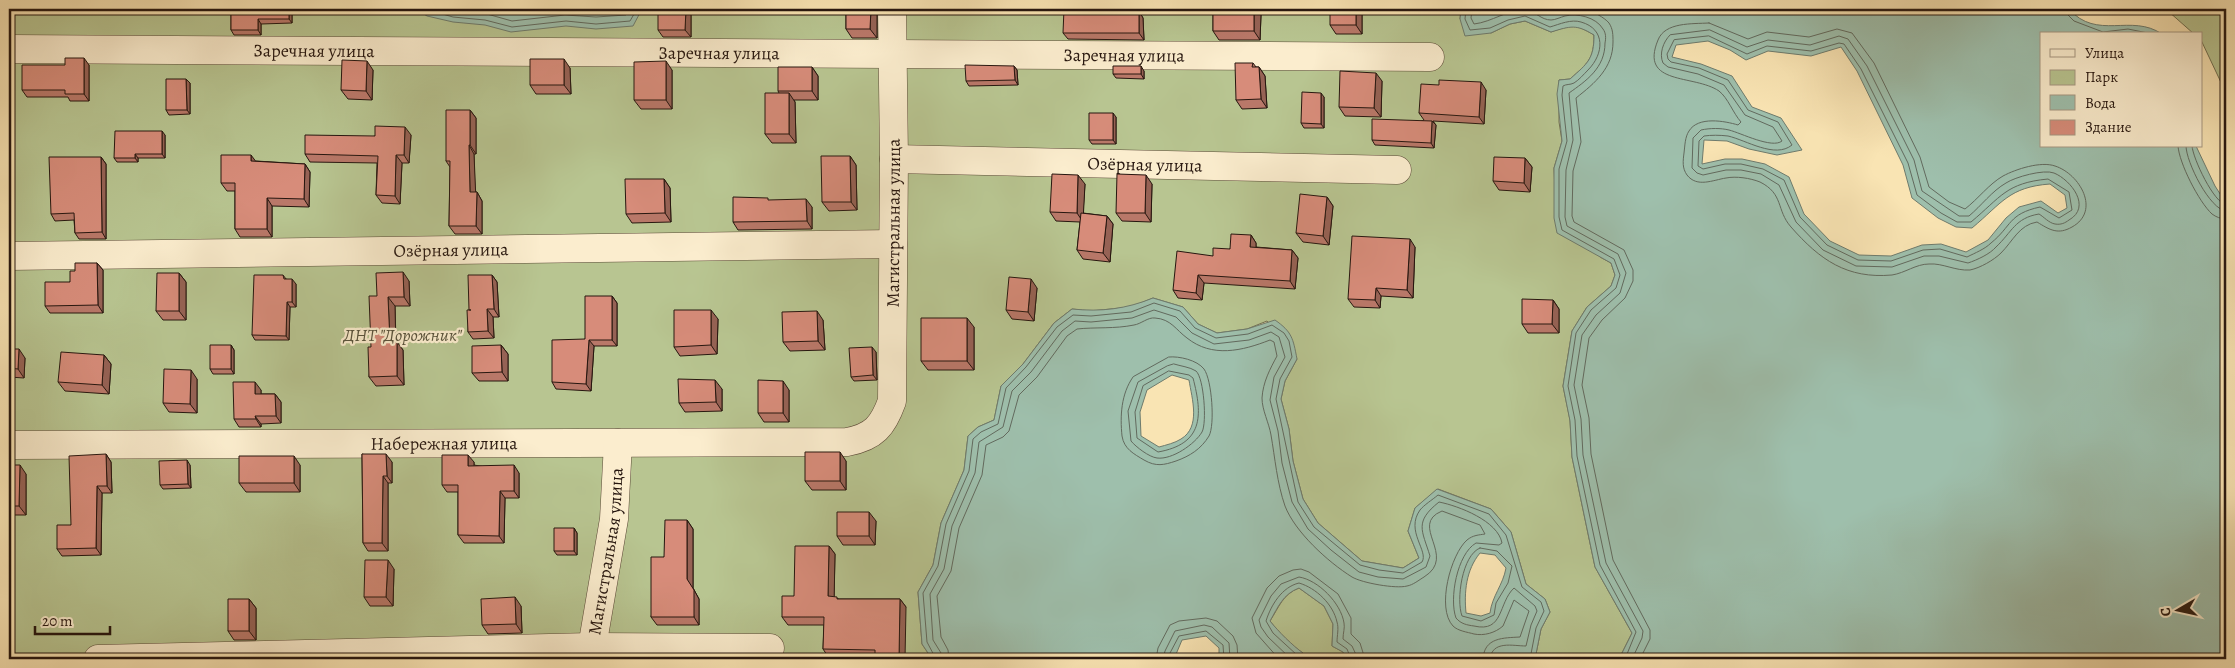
<svg xmlns="http://www.w3.org/2000/svg" width="2235" height="668" viewBox="0 0 2235 668" font-family="Alegreya,serif">
<style>
.green{fill:#b8c591;stroke:#6f6e50}
.water{fill:#9ebfac;stroke:#6e7b6d;fill-rule:evenodd}
.lines{fill:none;stroke-linecap:round;stroke-linejoin:round}
.shore{stroke:#626a5e;stroke-width:1}
.minor-casing{stroke:#5b4a38;stroke-width:29}
.minor{stroke:#fbedce;stroke-width:28}
.wall{fill:#b97869;stroke:#26160f}
.shaded-wall{fill:#966255;stroke:#26160f}
.building{fill:#d78c7a;stroke:#26160f}
.labels{text-anchor:middle;dominant-baseline:central;stroke-width:4.5;stroke-linejoin:round;paint-order:stroke}
.street-label{font-size:18px;fill:#26160f;stroke:#fbedce}
.park-label{font-size:18px;font-style:italic;fill:#59533c;stroke:#fbedce}
</style>
<rect width="100%" height="100%" fill="#f9e4b3"/>
<filter id="stains"><feTurbulence type="fractalNoise" baseFrequency=".004" numOctaves="4"/><feColorMatrix values="0 0 0 0 .2 0 0 0 0 .09 0 0 0 0 .02 0 0 0 .5 -.17"/></filter>
<radialGradient id="worn" r=".72"><stop offset=".6" stop-color="#630" stop-opacity="0"/><stop offset="1" stop-color="#630" stop-opacity=".3"/></radialGradient>
<!-- green -->
<path class="green" d="M9,9h1452l-1,10 31,14 19,-9 15,-3 26,11c21,-7 23,-9 43,3 0,24 -6,28 -24,44l-11,1v42l3,19 -8,27 1,23 45,66 11,6 4,12 -4,11 -24,21 -15,24 -9,55 7,34 2,37 23,110 37,66 -13,26h-84l6,-30 9,-17 -5,-13 -19,-15 -15,-52 -20,-23 -53,-20 -23,19 -7,23 11,27 -16,10 -41,-7 -44,-38 -15,-24 -10,-38 -4,-32 -8,-30 4,-18 12,-22 -30,-38 -20,8 -30,4 -19,-9 -15,-17 -30,-9 -22,9 -40,4 -19,-2 -18,14 -31,41 -22,22 -7,34 -16,7 -10,9 -4,34 -23,53 -8,42 -15,27 4,52 10,15h-923z
M2160,9h66v84l-25,-53v-6h-7l-26,-23z
M1299,588l25,18 9,18 -1,22 11,6 4,7h-45l1,-6c-11,-7 -25,-21 -33,-32 9,-14 13,-27 29,-33z"/>
<!-- water -->
<path class="water" d="M416,9h226l-9,17 -37,3 -30,-3 -55,6 -26,-7 -32,-3 -26,-6z
M1461,9h608c28,32 62,4 93,25h-121v112h155l19,40 11,17v456h-607l13,-26 -37,-66 -23,-110 -2,-36 -7,-35 9,-55 15,-24 24,-21 4,-11 -4,-12 -54,-30 -3,-15v-50l8,-27 -5,-47 2,-14 11,-1c18,-16 24,-20 24,-44 -18,-11 -23,-9 -43,-3l-26,-11 -15,3 -19,9 -26,3 -5,-17zM1708,41l22,9 16,10 22,-9 43,5 30,-9 16,24 46,94 9,33 26,20 18,9 16,1c30,-25 37,-41 78,-44l15,11 2,13 -9,5 -17,-12 -22,6 -13,11 -18,22 -22,12 -25,-8 -19,1 -31,11 -32,-1 -29,-14 -26,-27 -15,-37 -24,-13 -23,-5h-17l-23,5 2,-24 23,1 22,8 28,6 25,-5 -21,-32 -29,-11 -20,-31 -31,-12 -29,-7 4,-12z
M1153,298l30,9 15,17 19,9 30,-4 28,-9c17,12 18,18 22,39l-12,22 -4,18 8,30 4,32 10,38 15,24 44,38 41,7 16,-10 -11,-27 7,-23 22,-19 54,20 20,23 15,52 19,15 5,13 -9,17 -6,30 -21,-3 -24,3h-143l-4,-7 -11,-6 1,-22 -9,-18 -25,-18c-16,6 -21,19 -29,33 8,10 23,25 33,32l-1,6h-83v-11l-13,-12 -24,4 -8,19h-242l-10,-15 -4,-52 15,-27 8,-42 23,-53 4,-34 10,-9 16,-7 7,-34 22,-22 31,-41 18,-14c29,3 54,0 81,-11zM1172,375l17,5c3,19 12,47 -8,59 -6,4 -15,6 -22,8l-18,-11 -1,-24 7,-22zM1480,553l15,2 11,13c-3,17 -14,28 -16,45l-9,3 -15,-3c-2,-21 0,-43 14,-60z"/>
<g class="lines">
<!-- shore -->
<path class="shore" d="M425,9l28,8 32,3 27,7 54,-6 30,3 34,-3 7,-12
M444,9l43,5 25,7 53,-6 31,2 30,-2 5,-6
M496,9l17,4 40,-4
M1466,9l-1,10 5,11 20,-2 18,-8 17,-4 25,11c10,-3 21,-8 31,-5 25,7 23,32 7,48 -4,4 -9,10 -14,13 -4,2 -8,1 -11,3l-1,9 5,46 -8,28v48l3,13 52,29 6,16 -4,13 -25,22 -15,23 -8,53 7,34 2,36 23,109 36,67 -11,27
M1472,9l-1,9 3,6c18,-2 34,-15 52,-14 9,1 15,10 25,10 4,0 10,-3 14,-4 12,-3 31,1 38,13 3,4 3,9 2,14 0,25 -19,38 -36,50l4,47 -7,30 -1,47 2,9 51,28 8,19 -6,20 -24,22 -14,20 -8,50 7,34 2,36 23,108 37,68 -1,7 -10,21
M1586,9c7,3 18,8 23,14 4,6 4,12 4,19 0,26 -18,41 -37,56l5,44 -8,29 -1,45 2,6 50,28 9,20v11l-8,17 -23,22 -13,18 -7,47 7,33 2,36 22,106 37,70v9l-10,20
M2066,9v4l8,8 29,11 25,-3 25,5
M1709,23l39,16 19,-7 42,5 28,-8 15,4 22,30 46,94 9,30 20,15 16,7c13,-10 24,-25 38,-33 13,-7 38,-15 52,-10 25,8 46,45 17,61 -14,8 -22,3 -35,-5 -18,3 -24,19 -36,31 -7,7 -21,15 -31,17 -15,1 -27,-7 -41,-6 -13,0 -24,9 -37,11 -45,4 -72,-15 -101,-48 -15,-17 -7,-33 -31,-45 -10,-4 -24,-6 -34,-4 -13,2 -29,10 -39,-3 -5,-7 -4,-14 -3,-22 1,-8 1,-16 5,-22 9,-15 36,-10 49,-6l3,-3c-8,-9 -13,-24 -22,-31 -25,-17 -80,-5 -61,-51 7,-18 34,-16 51,-17z
M1710,30l37,17 21,-7 42,5 29,-9 9,3 19,27 47,94 8,31 37,25h10c12,-10 23,-25 37,-33 9,-6 38,-14 48,-10 17,7 38,34 15,47 -4,3 -8,5 -14,4 -6,-1 -11,-7 -16,-10 -24,4 -27,18 -43,33 -6,7 -19,13 -28,16l-29,-7h-15l-32,11 -36,-1 -33,-16 -27,-28 -17,-37 -18,-11 -20,-4h-15l-23,5 -6,-2 -5,-5 1,-30 8,-8c9,-2 20,-2 28,0 12,3 43,19 53,11l-9,-14 -28,-12 -21,-30 -26,-11 -30,-7 -5,-4c-4,-9 0,-21 7,-28z
M1709,36l38,18 20,-8 44,5 28,-8 5,1 17,25 47,94 9,32 24,18 16,9h14c30,-25 35,-39 77,-43l21,13 3,18 -13,8 -19,-11c-32,7 -28,19 -49,36 -6,6 -16,10 -24,14l-27,-8 -17,1 -32,11 -33,-1 -31,-15 -27,-28 -16,-37 -21,-11 -22,-5h-16l-22,5 -5,-3 1,-25 5,-5c7,-1 16,-1 24,0 18,4 47,23 64,9l-14,-23 -30,-12 -20,-30 -29,-12 -28,-6 -3,-3 -1,-5 7,-14z
M2178,146c1,17 21,56 34,68 4,3 9,5 14,5
M2186,146c0,16 24,64 40,65
M2192,146c1,13 22,57 34,59
M1169,357c10,-1 28,3 35,12 8,11 11,56 5,67 -8,13 -19,20 -33,25 -12,4 -20,6 -32,-1 -10,-6 -20,-11 -22,-24 -2,-20 -1,-42 11,-59z
M1174,364c6,2 16,3 22,7 8,7 11,52 6,61 -7,12 -30,28 -45,26 -8,-1 -21,-11 -26,-17l-3,-30 10,-29 29,-16z
M1169,371l20,4 4,3c10,38 10,66 -35,74l-21,-14 -2,-26 8,-26z
M1480,548l17,3 15,15 -4,17 -12,20 -2,12 -13,6 -19,-5c-6,-16 0,-61 18,-68z
M936,659l-9,-17 -4,-49 15,-27 8,-42 23,-53 4,-32 8,-7 17,-8 8,-36 20,-21 31,-40 16,-12 18,1 40,-4 23,-9 26,8 15,17 21,10 32,-4 24,-9 12,8 5,8 3,16 -12,22 -4,20 22,103 16,25 46,38 19,5 24,3 19,-11c7,-11 -17,-31 -2,-52 4,-5 12,-10 18,-15l51,19 17,21 16,52 19,15 3,9 -8,17 -6,31
M942,659l-1,-6 -8,-13 -3,-46 14,-25 8,-43 23,-53 4,-31 24,-15 9,-36 19,-19 31,-41 13,-10 16,1 41,-4 22,-8 22,7 16,16 22,11 35,-4 22,-8 8,5 6,20 -11,20 -4,23 8,31 4,32 10,39 16,27 23,21 28,22 19,5 25,2 23,-12 4,-11c-8,-26 -16,-34 9,-54 20,4 59,19 63,41l-3,2 -23,-2c-19,11 -27,56 -20,75 5,6 11,7 18,8 30,7 24,-23 40,-38l21,18 2,5 -6,14 -5,21c-13,0 -34,-6 -36,13
M949,659l-1,-9 -7,-13 -4,-41 14,-25 8,-43 23,-53 4,-30 17,-8 6,-6 10,-36 18,-18 30,-41 10,-7c18,-2 38,0 57,-4 7,-1 14,-8 21,-7 16,1 21,12 32,20 25,20 55,13 83,2l4,2 3,14c-7,13 -14,26 -15,42 0,12 7,25 9,37 4,23 6,48 14,71 10,26 43,56 67,71 10,6 44,12 55,9 6,-1 12,-6 17,-9 34,-21 -16,-52 18,-66l38,14 5,9c-6,1 -12,1 -18,6 -16,14 -31,68 -14,86 5,5 14,6 21,8 10,2 21,-1 29,-8l11,-26 15,11 -9,26c-16,1 -36,0 -37,22
M1156,659l2,-11 12,-23 9,-4 27,-3 11,3 16,15 4,9 1,14
M1163,659l2,-8 10,-20 29,-6 8,2 17,16 1,16
M1170,659v-6l9,-17 27,-5 17,14 1,14
M1279,659l-23,-26 -4,-15 15,-30 12,-12 14,-6 8,-1 8,3 29,22 13,24v16l9,9 5,16
M1291,659l-23,-22 -7,-10 -2,-7 12,-24 10,-12 18,-7c19,3 42,26 45,46 1,5 -1,10 -1,16l9,7 6,13
M1298,659l-1,-4 -24,-22 -7,-12c5,-16 16,-34 33,-38 17,5 34,21 38,39 2,6 0,14 0,20l10,7 4,10"/>
<!-- minor casing -->
<g class="minor-casing">
<g id="minor">
<path id="s1" d="M9,49l1421,8"/>
<path id="s2" d="M894,159l503,11"/>
<path id="s3" d="M9,256l884,-12"/>
<path id="s4" d="M9,445l838,-3c27,-5 36,-16 45,-41l2,-242 -2,-150"/>
<path d="M98,659l493,-12 179,1"/>
<path id="s5" d="M590,659l24,-140 4,-76"/>
</g>
</g>
<!-- minor -->
<use href="#minor" class="minor"/>
</g>
<!-- wall -->
<path class="wall" d="M231,9h61v14l-31,1v11h-27l-3,-5z
M691,9v28h-28l-5,-7z
M846,9h31v29h-25l-6,-9z
M1108,9l2,3 29,-1 4,7 1,22 -76,-1 -5,-6z
M1213,9h43l5,6 -1,25h-41l-6,-9z
M1362,9v25h-26l-6,-9z
M1253,63l3,4h3l6,9 2,32 -25,1 -6,-9z
M89,65v36h-19l-2,-4h-41l-5,-7z
M1014,66l3,4 1,15 -49,1 -3,-5z
M812,67l6,9v24h-24l1,2 1,41h-24l-7,-9 14,-41 -1,-2z
M570,68l1,26h-35l-6,-9z
M373,70l-1,30 -24,-1 -7,-9z
M672,70v39h-31l-7,-9z
M1144,71v8l-28,-1 -3,-4z
M186,79l4,4v31l-21,1 -3,-5z
M1382,81l-1,36 -36,-1 -6,-9z
M1439,85l47,5 -2,34 -51,-3 3,4 -2,23 -59,-3 -3,-5 52,-20 -5,-7z
M1324,97v31h-20l-3,-5z
M470,110l6,8v36h-2l1,38h2l5,9v33h-27l-6,-8 1,-59 -4,-6z
M1116,117v27h-24l-3,-4z
M165,135v23h-27v4h-21l-3,-4z
M411,135l-2,28h-7l-2,41 -18,-1 -6,-8 1,-32 -67,-1 -5,-8 70,-18z
M850,156l6,9 1,45 -28,1 -7,-9z
M101,157l5,7v75h-27l-4,-6 -1,-13 -19,1 -4,-7z
M1525,158l7,9 -2,25 -31,-2 -6,-9z
M256,161l49,3 5,8 -1,35 -37,-1v31h-32l-5,-8v-38h-8l-6,-8z
M664,179l6,9 1,34 -39,1 -6,-9z
M1085,184l-2,29 24,3 6,8 -3,38 -27,-3 -6,-9 3,-28 -24,-1 -6,-9z
M1152,184l-1,38 -29,-1 -6,-8z
M1327,197l6,9 -4,39 -26,-3 -7,-9z
M812,207v22l-74,1 -5,-8z
M1251,235l5,8v4l36,3 6,8 -3,31 -91,-6 -2,17 -24,-2 -5,-8 40,-34 17,-7z
M1415,247l-2,51 -32,-2 -1,12 -26,-1 -6,-8z
M97,263l6,7v43h-53l-5,-7 25,-24 5,-11z
M179,273l7,9v38h-23l-7,-9z
M283,275l3,4 10,5v23h-6l-1,33h-34l-3,-5z
M492,275l5,7 2,35h-6l1,21 -21,1 -5,-7 1,-22z
M409,281l1,25h-15l1,36h1l6,8 1,35 -28,1 -7,-9 8,-81z
M1037,288l-3,33 -22,-2 -6,-9z
M612,296l5,7v43h-23l-3,45 -35,-2 -4,-7 33,-43z
M1553,300l6,9v24h-31l-6,-9z
M718,319l-1,35 -37,2 -6,-9z
M823,320l2,30 -35,1 -7,-9z
M974,327v43h-46l-7,-9z
M231,345l3,5v24h-21l-3,-5z
M501,345l7,9v27h-29l-7,-8z
M9,349l16,9 -1,20 -15,-1z
M876,352l1,28 -23,1 -3,-4z
M104,355l7,9 -2,30 -44,-3 -7,-9z
M197,379v34l-28,-1 -6,-9z
M722,389v22l-37,1 -6,-9z
M261,390v4h14l6,8v21l-20,1v3h-22l-5,-8z
M789,390v32h-25l-6,-9z
M106,454l5,8 1,31h-10l-1,62 -39,1 -5,-7 14,-24z
M362,454l30,8v21h-4v68h-20l-5,-8z
M846,461v29h-34l-7,-9z
M474,462v3l45,8v25h-14l-1,45h-40l-6,-8v-43h-11l-5,-7z
M9,465l17,9v41h-17z
M190,465l1,23 -28,1 -3,-4z
M300,465v27h-54l-7,-9z
M687,520l6,9v59l6,11v26h-42l-6,-8 13,-60z
M876,521l-1,24h-32l-6,-9z
M574,528l3,5v22h-20l-3,-4z
M829,546l6,8 -1,43 5,2h61l6,8 -31,51h-46l-6,-9 1,-24h-36l-6,-8 12,-21z
M394,569l-1,37h-23l-6,-9z
M249,599l7,9v32h-22l-6,-9z
M521,606l1,27 -34,1 -6,-9z"/>
<!-- shaded-wall -->
<path class="shaded-wall" d="M289,9h3v14l-3,-4z
M686,9h5v28l-6,-7z
M871,9h6v29l-7,-9z
M1254,9h2l5,6 -1,25 -6,-9z
M1356,9h6v25l-6,-9z
M1139,11l4,7 1,22 -5,-7z
M258,19l3,5v11l-3,-5z
M84,58l5,7v36l-5,-7z
M564,59l6,9 1,26 -7,-9z
M367,61l6,9 -1,30 -6,-9z
M666,61l6,9v39l-6,-9z
M1014,66l3,4 1,15 -3,-5z
M1141,66l3,5v8l-3,-5z
M812,67l6,9v24l-6,-9z
M1259,67l6,9 2,32 -6,-9z
M1376,73l6,8 -1,36 -7,-9z
M186,79l4,4v31l-3,-4z
M1481,82l5,8 -2,34 -5,-7z
M789,93l6,9 1,41 -7,-9z
M1321,93l3,4v31l-3,-4z
M470,110l6,8v36l-6,-9z
M1113,113l3,4v27l-3,-4z
M1432,121l4,4 -2,23 -3,-5z
M405,127l6,8 -2,28 -5,-8z
M162,131l3,4v23l-3,-4z
M469,145l5,9 2,47 -6,-9z
M135,154l3,4v4l-3,-4z
M251,155l6,8 -6,-2z
M396,155l6,8 -2,41 -5,-8z
M850,156l6,9 1,45 -6,-8z
M101,157l5,7v75l-4,-7z
M1525,158l7,9 -2,25 -6,-9z
M305,164l5,8 -1,35 -5,-8z
M1078,175l7,9 -2,38 -6,-9z
M1146,175l6,9 -1,38 -6,-9z
M664,179l6,9 1,34 -6,-9z
M477,192l5,9v33l-6,-8z
M1327,197l6,9 -4,39 -6,-9z
M267,198l5,8v31l-5,-8z
M806,199l6,8v22l-5,-8z
M1107,216l6,8 -3,38 -7,-9z
M1251,235l5,8v11l-6,-7z
M1410,239l5,8 -2,51 -6,-8z
M1292,250l6,8 -3,31 -5,-8z
M97,263l6,7v43l-5,-8z
M403,272l6,9 1,25 -6,-9z
M179,273l7,9v38l-7,-9z
M492,275l5,7 2,35 -5,-8z
M1198,275l6,8 -2,17 -6,-7z
M292,279l4,5v23l-4,-5z
M1031,279l6,9 -3,33 -6,-9z
M1376,288l5,8 -1,12 -5,-8z
M612,296l5,7v43l-5,-6z
M388,297l7,9 1,45 -6,-9z
M1553,300l6,9v24l-7,-9z
M287,302l3,5 -1,33 -3,-4z
M487,309l6,8 1,21 -6,-7z
M711,310l7,9 -1,35 -6,-9z
M817,311l6,9 2,30 -7,-9z
M967,318l7,9v43l-7,-9z
M589,340l5,6 -3,45 -5,-7z
M397,342l6,8 1,35 -7,-9z
M231,345l3,5v24l-3,-5z
M501,345l7,9v27l-6,-9z
M872,347l4,5 1,28 -4,-5z
M19,349l6,9 -1,20 -6,-9z
M104,355l7,9 -2,30 -7,-9z
M191,370l6,9v34l-7,-9z
M715,380l7,9v22l-6,-9z
M783,381l6,9v32l-6,-9z
M255,382l6,8v12l-6,-8z
M275,394l6,8v21l-5,-7z
M255,416l6,8v3l-5,-8z
M840,452l6,9v29l-6,-9z
M106,454l5,8 1,31 -5,-7z
M386,454l6,8v21l-5,-7z
M468,455l6,7v11l-6,-7z
M294,456l6,9v27l-6,-9z
M187,460l3,5 1,23 -3,-4z
M20,465l6,9v41l-7,-9z
M514,465l5,8v25l-5,-7z
M383,476l5,7v68l-6,-8z
M97,486l5,7 -1,62 -5,-7z
M500,491l5,7 -1,45 -5,-7z
M869,512l7,9 -1,24 -6,-9z
M687,520l6,9v59l6,11v26l-5,-8 -7,-38z
M574,528l3,5v22l-3,-4z
M829,546l6,8 -1,51 -6,-9z
M388,560l6,9 -1,37 -7,-9z
M515,597l6,9 1,27 -6,-9z
M249,599l7,9v32l-7,-9z
M900,599l6,8 -1,52h-6z"/>
<!-- building -->
<path class="building" d="M231,9h58v10h-31v11h-27z
M658,9h28l-1,21h-27z
M846,9h25l-1,20h-24z
M1064,9h44v3l31,-1v22h-76z
M1213,9h41v22h-41z
M1330,9h26v16h-26z
M65,58h19v36h-19v-4h-43v-25h43z
M530,59h34v26h-34z
M342,60l25,1 -1,30 -25,-1z
M666,61v39h-32v-38z
M1235,63h18l-1,4h7l2,32 -25,1z
M965,65l49,1 1,14 -49,1z
M1113,66h28v8h-28z
M778,67h34v24h-34z
M1340,71l36,2 -2,35 -35,-1z
M166,79h20l1,31h-21z
M1439,80l42,2 -2,35 -60,-4 2,-29 18,1z
M1302,92l19,1v31l-20,-1z
M765,93h24v41h-24z
M446,110h24v35h-1l1,47h7l-1,34h-27l1,-65h-4z
M1089,113h24v27h-24z
M1372,119l60,2 -1,22 -59,-3z
M375,126l30,1 -1,28h-8l-1,41 -19,-1 2,-39 -73,-2v-19l70,1z
M115,131h47v23h-27v4h-21z
M221,155h30v6l54,3 -1,35 -37,-1v31h-32v-46h-14z
M821,156h29l1,46h-29z
M49,157h52l1,75 -27,1 -1,-20 -23,1z
M1494,157l31,1 -1,25 -31,-2z
M1052,174l26,1 -1,38 -27,-1z
M1117,174l29,1 -1,38h-29z
M625,179h39l1,34 -39,1z
M1300,194l27,3 -4,39 -27,-3z
M733,197l35,1v2l38,-1 1,22 -74,1z
M1081,213l26,3 -4,37 -26,-3z
M1231,234l20,1 -1,12 42,3 -2,31 -92,-6 -2,18 -23,-3 4,-39 36,5v-8l17,1z
M1352,236l58,3 -3,51 -31,-2 -1,12 -27,-1z
M75,263h22l1,42 -53,1v-24h25v-11h5z
M403,272l1,25h-16l2,45h7v34l-28,1 -1,-30h3l-2,-51h8l-1,-23z
M157,273h22v38h-23z
M254,275h29l1,4h8v23h-5l-1,34 -34,-1z
M468,275h24l2,34h-7l1,22 -20,1 -1,-22h4h-2z
M1009,277l22,2 -3,33 -22,-2z
M585,296h27v44h-23l-3,44 -34,-2v-42l33,-1z
M1522,299l31,1 -1,24h-30z
M674,310h37v35l-37,2z
M817,311l1,30 -35,1 -1,-30z
M921,318h46v43h-46z
M210,345h21v24h-21z
M501,345l1,27 -30,1v-27z
M872,347l1,28 -22,2 -2,-29z
M9,349h10l-1,20 -9,-1z
M61,352l43,3 -2,30 -44,-3z
M164,369l27,1 -1,34 -27,-1z
M678,379l37,1 1,22 -37,1z
M758,380l25,1v32h-25z
M233,382h22v12h20l1,22h-21l1,3h-22z
M805,452h35v29h-35z
M106,454l1,32h-10l-1,62 -39,1v-24h14l-2,-69z
M362,454h24l1,22h-4l-1,67h-19z
M442,455h26v11l46,-1v26h-14l-1,45 -41,-1v-50h-16z
M239,456h55v27h-55z
M187,460l1,24 -28,1 -1,-24z
M9,465h11l-1,41h-10z
M837,512h32v24h-32z
M665,520h22v59l7,11v27h-43v-60h13z
M554,528h20v23h-20z
M795,546h34l-1,50 9,1v2h63l-1,60h-24v-9l-52,-1 1,-32h-42v-21h12z
M365,560h23l-2,37h-22z
M515,597l1,27 -34,1 -1,-26z
M228,599h21v32h-21z
M687,656l78,2v1h-78z
M602,658h20v1h-20z"/>
<g class="labels">
<!-- street labels -->
<g class="street-label">
<text stroke="none"><textPath href="#s1" startOffset="305">Заречная улица</textPath></text>
<text stroke="none"><textPath href="#s1" startOffset="710">Заречная улица</textPath></text>
<text stroke="none"><textPath href="#s1" startOffset="1115">Заречная улица</textPath></text>
<text stroke="none"><textPath href="#s2" startOffset="251">Озёрная улица</textPath></text>
<text stroke="none"><textPath href="#s4" startOffset="1081">Магистральная улица</textPath></text>
<text stroke="none"><textPath href="#s3" startOffset="442">Озёрная улица</textPath></text>
<text stroke="none"><textPath href="#s4" startOffset="435">Набережная улица</textPath></text>
<text stroke="none"><textPath href="#s5" startOffset="109">Магистральная улица</textPath></text>
</g>
<!-- park labels -->
<g class="park-label">
<text x="403" y="335">ДНТ "Дорожник"</text>
</g>
</g>
<!-- margin -->
<rect width="2235" height="668" fill="none" stroke="#f9e4b3" stroke-width="30"/>
<rect x="10" y="10" width="2215" height="648" fill="none" stroke="#26160f" stroke-width="2.5"/>
<rect x="15" y="15" width="2205" height="638" fill="none" stroke="#26160f"/>
<!-- legend -->
<rect x="2040" y="32" width="162" height="115" fill="#fbedce" stroke="#a69782"/>
<rect x="2050" y="49" width="25" height="8" fill="#fbedce" stroke="#a69782"/>
<text x="2085" y="58" font-size="15" fill="#26160f">Улица</text>
<rect x="2050" y="70" width="25" height="15" fill="#b8c591" stroke="#a69782"/>
<text x="2085" y="82" font-size="15" fill="#26160f">Парк</text>
<rect x="2050" y="95" width="25" height="15" fill="#9ebfac" stroke="#a69782"/>
<text x="2085" y="108" font-size="15" fill="#26160f">Вода</text>
<rect x="2050" y="120" width="25" height="15" fill="#d78c7a" stroke="#a69782"/>
<text x="2085" y="132" font-size="15" fill="#26160f">Здание</text>
<!-- north arrow -->
<g transform="translate(2178 610) rotate(261)" stroke="#fbedce" stroke-width="4" paint-order="stroke">
<path d="M0-4L9 19L0 12L-9 19Z" fill="#26160f"/>
<text y="-8" font-size="14" font-weight="bold" text-anchor="middle" fill="#26160f">С</text>
</g>
<!-- scale -->
<path d="M35 626v8h75v-8" fill="none" stroke="#26160f" stroke-width="2.5"/>
<text x="42" y="626" font-size="15" fill="#26160f" stroke="#fbedce" stroke-width="4" paint-order="stroke">20 m</text>
<rect width="100%" height="100%" filter="url(#stains)"/>
<rect width="100%" height="100%" fill="url(#worn)"/>
</svg>
